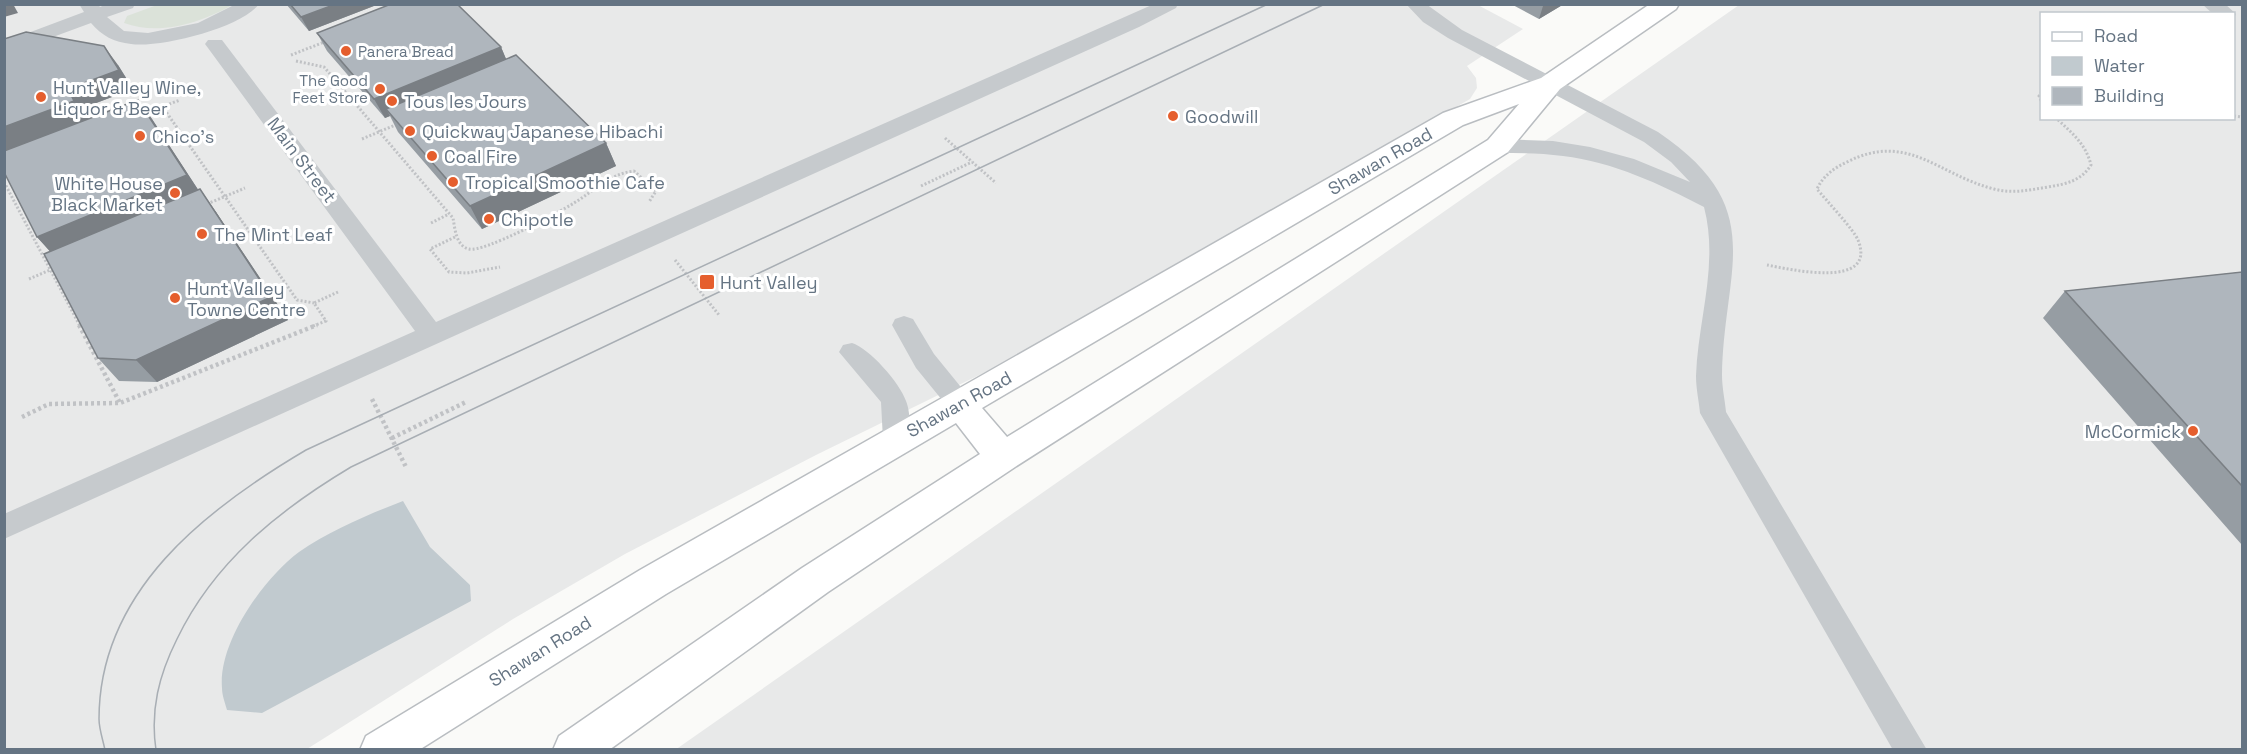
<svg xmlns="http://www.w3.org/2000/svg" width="2247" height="754" viewBox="0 0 2247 754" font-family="'Space Grotesk',sans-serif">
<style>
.built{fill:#e8e9e9;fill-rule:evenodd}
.green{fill:#dbe2d9}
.water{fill:#c1cacf}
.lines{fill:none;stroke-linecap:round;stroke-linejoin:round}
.primary-casing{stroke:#b9bdc1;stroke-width:3}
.path-far1{stroke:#c0c2c5;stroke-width:3;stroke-dasharray:2 2;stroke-linecap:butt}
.path{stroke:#c0c2c5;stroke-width:4.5;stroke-dasharray:3 3;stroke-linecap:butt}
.lane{fill:#c6cacd;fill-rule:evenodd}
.primary{fill:#fff;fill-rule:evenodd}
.tram{stroke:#a8aeb4;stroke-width:1.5}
.wall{fill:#969da3}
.shaded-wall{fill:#7a7f84}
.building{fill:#afb6bd;stroke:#7a7f84;stroke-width:1.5}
.poi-dot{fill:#e55e2d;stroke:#fff;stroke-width:2}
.labels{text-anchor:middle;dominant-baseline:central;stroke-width:6;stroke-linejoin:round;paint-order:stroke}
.far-poi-label{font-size:15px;fill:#657483;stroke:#fff;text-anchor:start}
.poi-label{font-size:18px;fill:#657483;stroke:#fff;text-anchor:start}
.street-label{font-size:18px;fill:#657483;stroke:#fff}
</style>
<rect width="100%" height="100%" fill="#fafaf8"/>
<!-- built -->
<path class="built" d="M1476,4l47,25 -56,37 9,12 1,10 -7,11 -448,255 -206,101 -191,99 -112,65 -206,130 -302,1 -1,-745z
M1739,5h503v744l-1567,1zM2042,14h192v104h-192z"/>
<!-- green -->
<path class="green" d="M157,5h75c-31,18 -73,31 -108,18l3,-7z"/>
<!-- water -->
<path class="water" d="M403,501l27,46 40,38 1,16 -209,112 -35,-3c-2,-7 -5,-15 -5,-22 -4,-46 42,-110 77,-136 32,-22 68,-37 104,-51z"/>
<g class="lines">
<!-- primary casing -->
<g class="primary-casing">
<path id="primary" d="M1650,4h29l-3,5 -116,80 -52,63 -493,315 -187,125 -219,158h-56l6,-14 243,-168 178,-114 -24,-31 -290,171 -247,156h-59l6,-14 274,-166 803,-457 98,-35zM1519,104l-31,36 -481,297 -25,-29 481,-283z"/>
</g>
<!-- path-far1 -->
<path class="path-far1" d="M291,55l36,-14
M296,61l28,6 129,151c2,11 3,28 16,31 14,4 89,-36 105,-46 20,-12 35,-29 60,-32l22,20 -7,11
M2042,92l-3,4 3,7
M162,106l135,194 17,3
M143,114l37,-14
M2234,116l8,1
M945,138l51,45
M362,139l38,-16
M4,182l76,144
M921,186l51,-24
M207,204l38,-16
M431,223l18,-9
M455,237l-25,12 19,23 18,1 33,-6
M675,260l44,55
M1767,265c21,4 111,25 91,-25 -4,-10 -32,-40 -41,-51 6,-13 17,-21 30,-27 61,-31 91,13 147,27 19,5 35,1 54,-2 18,-3 33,-6 43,-22 -5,-21 -20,-33 -35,-47
M29,279l21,-9
M313,326l13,-5 -12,-18 24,-11"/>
<!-- path -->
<path class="path" d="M79,325l41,78
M372,399l34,68
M22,417l27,-13 71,-1 197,-78
M392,438l74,-36"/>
<!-- lane -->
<path class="lane" d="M79,4h19l2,3 7,-3h28l-2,4 -26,9 17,14 24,2 50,-10 38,-19h23c-18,24 -99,44 -128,40 -17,-2 -29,-8 -40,-21l-87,32v-13l80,-30z
M1154,4h24l-2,4 -37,19 -1135,512v-25l411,-183 -207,-283 -3,-4 3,-4h14l214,282z
M1406,4h20l36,26 196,102c112,76 66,134 64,243 0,13 3,25 4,37l201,338h-34l-193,-337c-1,-12 -4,-24 -4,-37 2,-57 23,-112 8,-169 -44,-23 -91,-45 -141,-51 -21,-3 -43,-3 -65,-3l-8,-2 -3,-5 3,-5 8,-2 55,2 37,6 44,12 56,23 -19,-20 -27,-20 -196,-104 -25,-16z
M2202,4h23l11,10 -2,4v-4h-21z
M904,316l9,3 21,35 35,43 4,7 -4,7 -9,3 -9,-3 -35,-43 -24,-43 3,-6z
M852,343c17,5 48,40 54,58 5,12 5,35 -1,46l-9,4 -9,-4 -4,-7 -2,-38 -42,-50 4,-7z"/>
<!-- primary -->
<use href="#primary" class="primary"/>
<!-- tram -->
<path class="tram" d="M105,750c-2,-10 -6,-21 -6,-31 0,-128 107,-210 207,-269l962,-446
M156,750c-6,-40 3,-75 21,-111 37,-77 102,-129 174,-172l974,-463"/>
</g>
<!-- wall -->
<path class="wall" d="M286,4h93l-70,27z
M1511,4h53l-25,15z
M317,33l184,14 5,12 100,84 10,23 -134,63 -84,-97 -8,-16 -5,2 -58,-67z
M118,65l15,24 -50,19 5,11 50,-19 14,19 46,71 18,22 72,108 -131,62 -38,-1 -21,-23 -48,-107 -13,-14 -33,-65z
M2242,272v273l-199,-227 22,-27z"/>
<!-- shaded-wall -->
<path class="shaded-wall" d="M4,4h9l5,9 -14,4z
M336,4h43l-70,27 -8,-14z
M1545,4h19l-25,15 4,-13z
M104,46l14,19 15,24 -50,19 6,12 -85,33v-26l64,-38z
M501,47l8,19 -123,43 4,7 -5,2 -11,-19z
M138,100l14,19 49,75 -147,62 -17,-19z
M606,143l10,23 -134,63 -12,-23z
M200,189l16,23 72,108 -131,62 -21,-22z"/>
<!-- building -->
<path class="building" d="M290,4h46l-35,13z
M391,4h66l44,43 -127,52 -57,-66z
M26,32l78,14 15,24 -51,19 6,12 -70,26v-88z
M516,55l90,88 -136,63 -84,-97z
M138,100l49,75 -150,62 -33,-65v-21z
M200,189l71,108 -135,63 -38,-2 -54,-104z
M2242,272v214l-177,-195z"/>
<!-- markers -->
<g class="poi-dot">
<circle cx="346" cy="51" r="6"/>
<circle cx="380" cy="89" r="6"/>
<circle cx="41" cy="97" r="6"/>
<circle cx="392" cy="101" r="6"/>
<circle cx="1173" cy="116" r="6"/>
<circle cx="410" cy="131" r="6"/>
<circle cx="140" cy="136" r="6"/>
<circle cx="432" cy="156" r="6"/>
<circle cx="453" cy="182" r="6"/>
<circle cx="175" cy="193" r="6"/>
<circle cx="489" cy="219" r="6"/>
<circle cx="202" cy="234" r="6"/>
<rect x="699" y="274" width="16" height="16" rx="3"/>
<circle cx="175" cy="298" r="6"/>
<circle cx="2193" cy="431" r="6"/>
</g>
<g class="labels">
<!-- far-poi labels -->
<g class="far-poi-label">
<text x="358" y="51">Panera Bread</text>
<text x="368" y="80" text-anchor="end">The Good<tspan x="368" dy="17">Feet Store</tspan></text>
</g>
<!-- poi labels -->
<g class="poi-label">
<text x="53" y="87">Hunt Valley Wine,<tspan x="53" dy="21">Liquor &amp; Beer</tspan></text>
<text x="404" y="101">Tous les Jours</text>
<text x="1185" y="116">Goodwill</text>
<text x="422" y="131">Quickway Japanese Hibachi</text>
<text x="152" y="136">Chico's</text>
<text x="444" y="156">Coal Fire</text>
<text x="465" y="182">Tropical Smoothie Cafe</text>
<text x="163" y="183" text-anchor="end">White House<tspan x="163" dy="21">Black Market</tspan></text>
<text x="501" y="219">Chipotle</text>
<text x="214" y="234">The Mint Leaf</text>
<text x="720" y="282">Hunt Valley</text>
<text x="187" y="288">Hunt Valley<tspan x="187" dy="21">Towne Centre</tspan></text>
<text x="2181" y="431" text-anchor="end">McCormick</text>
</g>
<!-- street labels -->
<g class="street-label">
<text transform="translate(302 160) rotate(53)">Main Street</text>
<text transform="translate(1380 161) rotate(-30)">Shawan Road</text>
<text transform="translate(959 404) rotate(-29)">Shawan Road</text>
<text transform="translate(540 651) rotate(-32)">Shawan Road</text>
</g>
</g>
<!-- border -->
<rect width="2247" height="754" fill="none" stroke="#657483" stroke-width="12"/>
<!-- legend -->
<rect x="2040" y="12" width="195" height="108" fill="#ffffff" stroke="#c1c7cd" stroke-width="1.5"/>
<rect x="2052" y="32" width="30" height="9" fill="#ffffff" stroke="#c1c7cd" stroke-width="1.5"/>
<text x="2094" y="42" font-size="18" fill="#657483">Road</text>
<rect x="2052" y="57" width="30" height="18" fill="#c1cacf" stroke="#c1c7cd" stroke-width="1.5"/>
<text x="2094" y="72" font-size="18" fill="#657483">Water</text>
<rect x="2052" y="87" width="30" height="18" fill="#afb6bd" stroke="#c1c7cd" stroke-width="1.5"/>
<text x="2094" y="102" font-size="18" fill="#657483">Building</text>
</svg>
